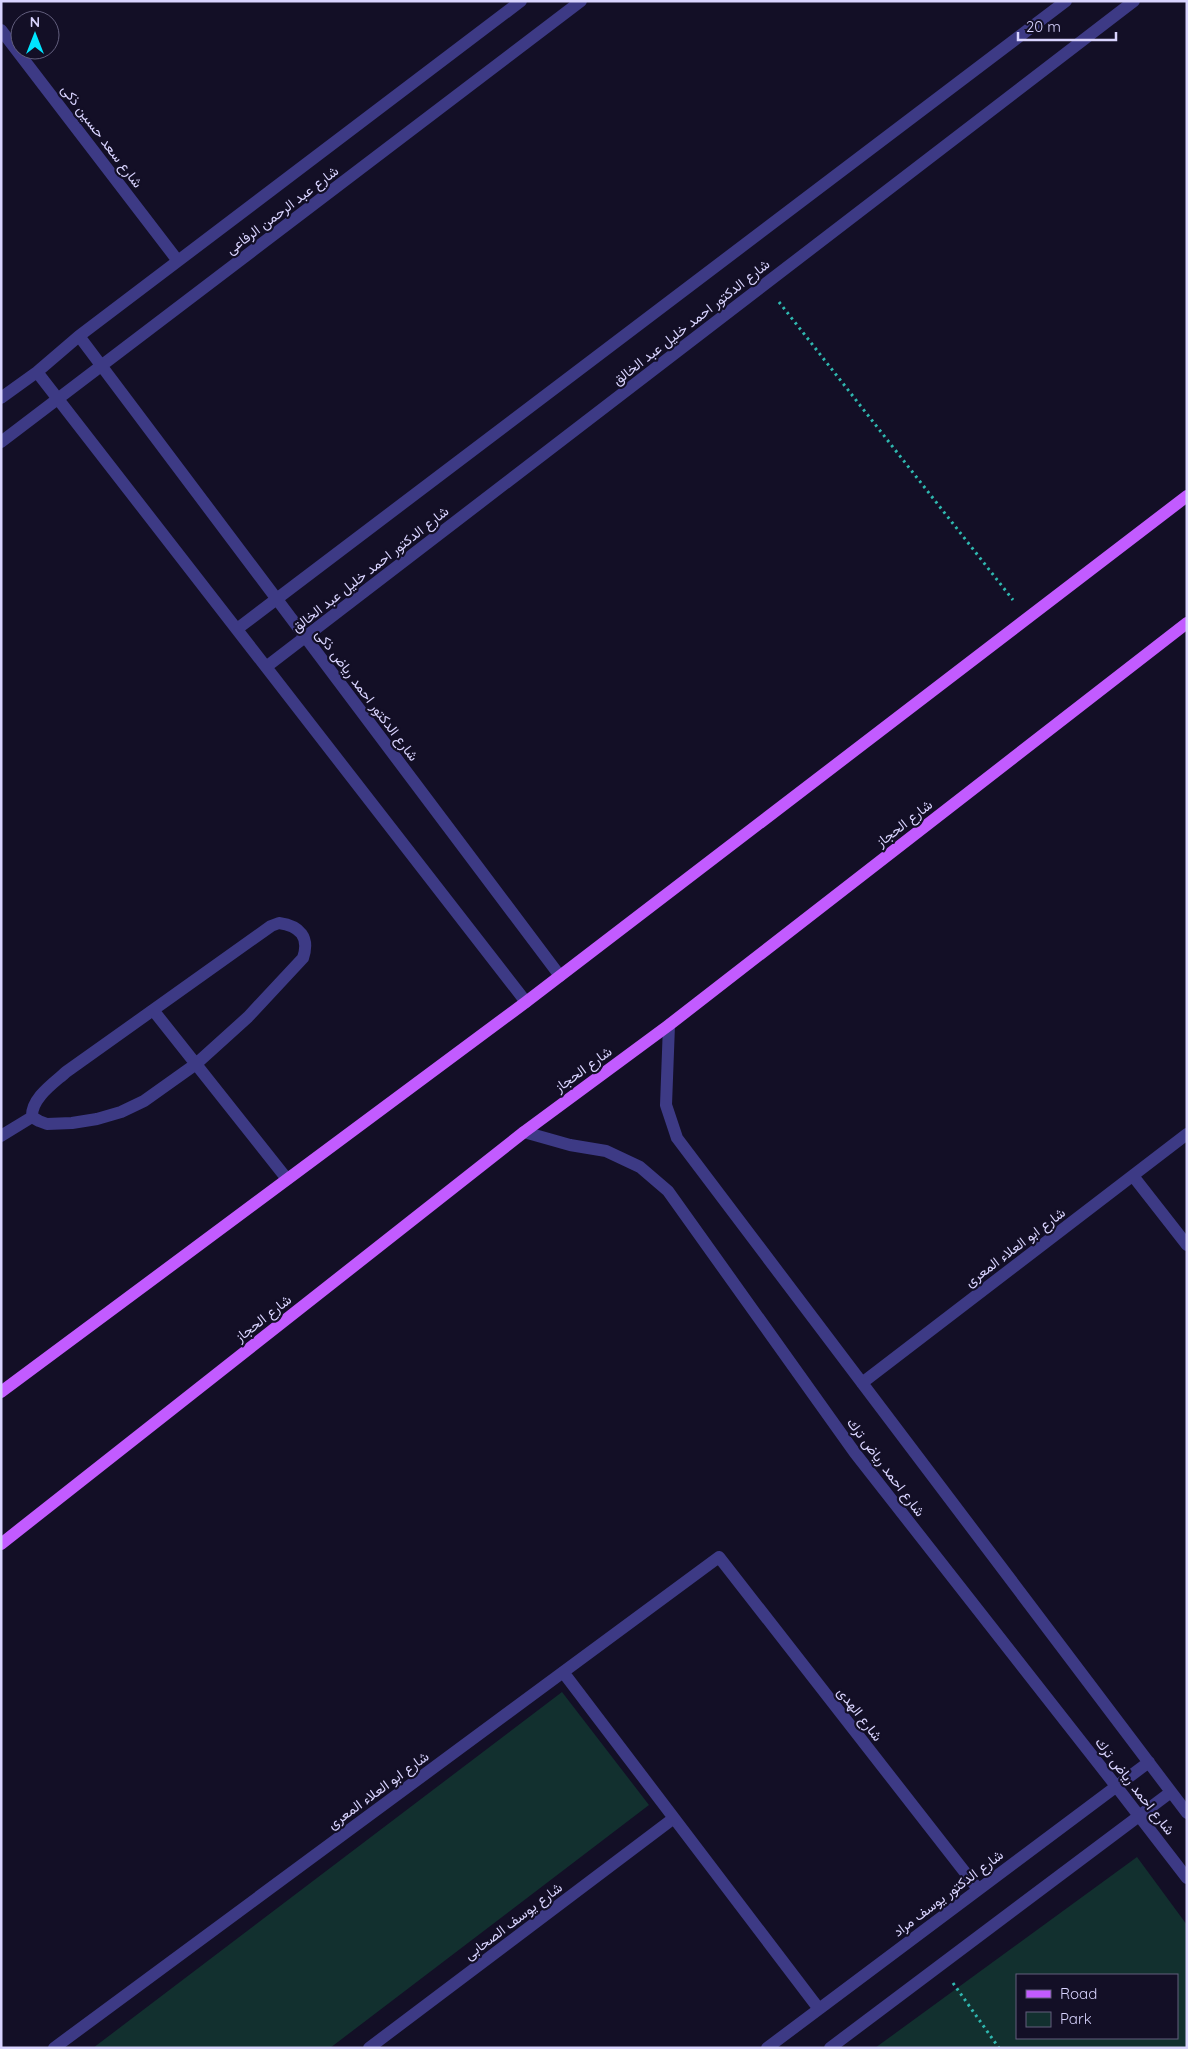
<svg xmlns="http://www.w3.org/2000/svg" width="1188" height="2049" viewBox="0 0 1188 2049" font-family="Quicksand,Vazirmatn,sans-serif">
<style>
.green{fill:#12302f;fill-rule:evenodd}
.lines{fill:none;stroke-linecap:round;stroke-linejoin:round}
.path{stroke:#2fb8b0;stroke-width:3;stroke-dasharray:2.5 4;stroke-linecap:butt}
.minor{stroke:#3d3a85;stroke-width:12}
.major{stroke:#c25bff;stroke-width:12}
.labels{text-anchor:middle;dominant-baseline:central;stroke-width:4.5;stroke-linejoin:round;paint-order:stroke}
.street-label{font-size:14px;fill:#d9d4ff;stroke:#130f26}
</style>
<rect width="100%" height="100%" fill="#130f26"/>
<!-- green -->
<path class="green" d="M562,1692l87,113 -319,243h-237z
M1137,1857l50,68v123h-312zM1017,1975h160v63h-160z"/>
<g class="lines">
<!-- path -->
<path class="path" d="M779,302l234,298
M953,1983l46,65"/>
<!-- minor -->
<path class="minor" d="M1,30l177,231
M79,336l481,640
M37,372l489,630
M1,398l36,-26 42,-36 442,-335
M1,442l580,-441
M237,629l829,-628
M266,667l868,-666
M279,923c21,3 31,14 24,35l-55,59 -52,47 -52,37 -23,11 -24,7 -25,4 -25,1 -8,-3 -7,-4c-1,-19 22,-34 34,-45l205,-146z
M153,1010l134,169
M669,1025l-3,80 11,33 510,675
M524,1132l46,13 36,6 34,16 28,24 187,262 261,333 71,92
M1,1136l31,-19
M1133,1176l54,69
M862,1383l325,-249
M563,1672l256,337
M54,2048l665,-491 259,332
M369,2048l305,-230
M767,2048l382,-286
M830,2048l341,-256"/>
<!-- major -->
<path class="major" d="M1,1392l525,-390 661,-506
M1,1544l523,-412 145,-107 518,-402"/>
</g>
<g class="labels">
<!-- street labels -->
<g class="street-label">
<text transform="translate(102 136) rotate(53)">شارع سعد حسين ذكى</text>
<text transform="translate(282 210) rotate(-37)">شارع عبد الرحمن الرفاعى</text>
<text transform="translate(691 322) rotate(-38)">شارع الدكتور احمد خليل عبد الخالق</text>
<text transform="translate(370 569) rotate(-38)">شارع الدكتور احمد خليل عبد الخالق</text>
<text transform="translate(367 695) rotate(53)">شارع الدكتور احمد رياض ذكى</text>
<text transform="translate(904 823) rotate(-38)">شارع الحجاز</text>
<text transform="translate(583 1069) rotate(-36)">شارع الحجاز</text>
<text transform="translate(1015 1247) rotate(-37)">شارع ابو العلاء المعرى</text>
<text transform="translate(263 1318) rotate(-38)">شارع الحجاز</text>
<text transform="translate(886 1467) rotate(53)">شارع احمد رياض ترك</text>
<text transform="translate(860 1714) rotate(52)">شارع الهدى</text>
<text transform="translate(1135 1786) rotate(52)">شارع احمد رياض ترك</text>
<text transform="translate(378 1790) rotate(-36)">شارع ابو العلاء المعرى</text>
<text transform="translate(948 1893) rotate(-37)">شارع الدكتور يوسف مراد</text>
<text transform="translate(513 1921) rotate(-37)">شارع يوسف الصحابى</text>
</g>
</g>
<!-- border -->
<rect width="1188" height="2049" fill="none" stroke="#d9d4ff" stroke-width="5"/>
<!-- legend -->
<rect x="1016" y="1974" width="162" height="65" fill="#130f26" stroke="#625e7d"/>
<rect x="1026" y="1990" width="25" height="8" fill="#c25bff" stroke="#625e7d"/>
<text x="1060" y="1999" font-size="15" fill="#d9d4ff">Road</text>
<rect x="1026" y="2012" width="25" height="15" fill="#12302f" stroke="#625e7d"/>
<text x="1060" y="2024" font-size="15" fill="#d9d4ff">Park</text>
<!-- north arrow -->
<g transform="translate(35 35)"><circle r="24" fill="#130f26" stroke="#625e7d"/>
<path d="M0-4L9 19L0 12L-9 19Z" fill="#00e5ff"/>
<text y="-8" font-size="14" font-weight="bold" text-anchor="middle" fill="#d9d4ff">N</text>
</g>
<!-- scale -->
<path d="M1018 32v8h98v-8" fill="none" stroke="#d9d4ff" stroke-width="2.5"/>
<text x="1026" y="32" font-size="15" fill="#d9d4ff" stroke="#130f26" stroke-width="4" paint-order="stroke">20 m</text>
</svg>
